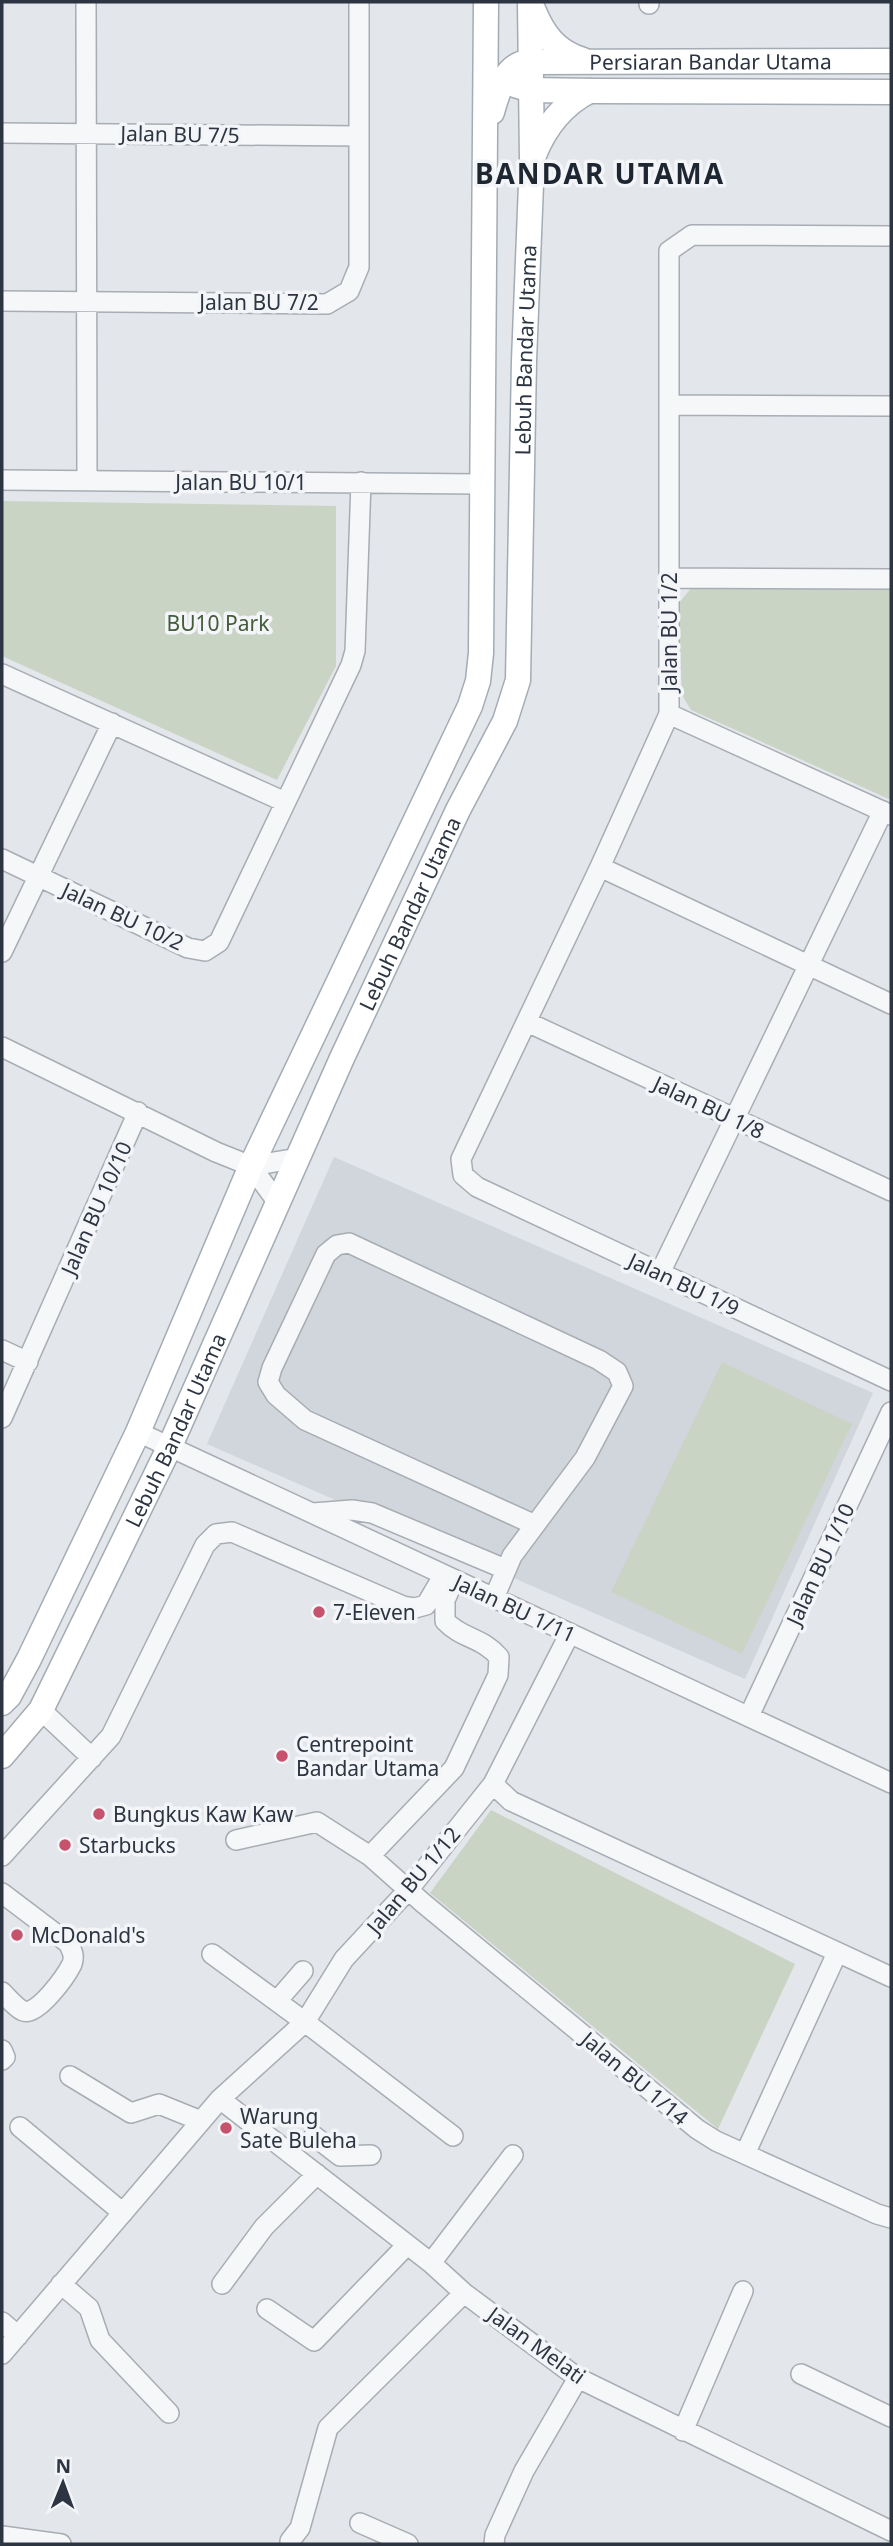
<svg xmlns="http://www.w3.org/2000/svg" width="893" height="2546" viewBox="0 0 893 2546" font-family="'Noto Sans',sans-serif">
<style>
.built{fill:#d1d6dc}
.green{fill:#cad4c5}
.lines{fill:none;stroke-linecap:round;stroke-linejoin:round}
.minor-casing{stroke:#a8adb4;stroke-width:22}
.major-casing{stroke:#a3acb5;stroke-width:27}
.minor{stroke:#f6f7f9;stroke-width:19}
.major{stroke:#fff;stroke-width:24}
.poi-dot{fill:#c6526c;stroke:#f3f5f8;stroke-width:2.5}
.labels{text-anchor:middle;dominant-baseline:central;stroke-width:7;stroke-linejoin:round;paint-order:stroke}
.street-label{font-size:21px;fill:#2c3541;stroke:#f3f5f8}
.park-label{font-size:21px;fill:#435c3a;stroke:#f3f5f8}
.poi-label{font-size:21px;fill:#2c3541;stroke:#f3f5f8;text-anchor:start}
.district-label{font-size:28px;font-weight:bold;letter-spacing:2px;fill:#1e2632;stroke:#f3f5f8}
</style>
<rect width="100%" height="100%" fill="#e3e6ea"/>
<!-- built -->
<path class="built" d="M334,1157l539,236 -128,286 -538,-235z"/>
<!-- green -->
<path class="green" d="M2,501l334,5v160l-59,114 -275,-124z
M693,586l198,2v212l-200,-90 -9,-15 -4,-91z
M722,1362l130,62 -110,230 -131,-62z
M491,1810l304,154 -77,165 -288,-236z"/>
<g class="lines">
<!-- minor casing -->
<g class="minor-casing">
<path id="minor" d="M86,2l1,478
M649,4v-2
M2,133l357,3
M891,236l-199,-1 -23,16v463l-69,153 -139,292 2,16 14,12 414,194
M2,301l325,3 22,-13 10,-24v-265
M669,405l222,1
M2,480l478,4
M669,578l222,1
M2,674l283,128
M669,714l222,101
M2,859l186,89 17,3 14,-9 132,-277 4,-14 6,-169
M600,867l291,137
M2,952l110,-229
M527,1022l364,169
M2,1047l214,105 35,14 27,37
M251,1166l47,-8
M660,1273l223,-462
M2,1350l26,12
M2,1418l136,-306
M138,1432l753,351
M313,1513l39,-3 20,3 133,56
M454,1580l-9,20v21c17,18 37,16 54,36l-1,18 -44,93 -84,88 53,47 274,226 19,12 161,73 14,4
M494,1598l18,-42 73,-98 38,-72 -6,-14 -18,-12 -250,-117 -12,2 -11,9 -54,114 -4,14 8,13 29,25 230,105
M41,1710l51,48
M749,1716l142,-304
M493,1784l18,17 380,176
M236,1840l81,-18 53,34
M2,1856l109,-120 94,-191 11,-11 16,-2 171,74 12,2 11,-3 17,-29
M2,1893l66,50c4,7 7,13 4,21 -6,12 -35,53 -49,47 -8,-4 -15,-13 -21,-19
M212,1954l93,68 148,114
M277,2001l26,-30
M2,2050l3,7 -3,3
M70,2076l61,37 28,-9 42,17
M220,2099l211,164 33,30 114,85 313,153
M20,2127l103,86
M314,2136l26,20 31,-1
M745,2154l92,-201
M431,2263l82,-108
M61,2284l28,24 11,32 69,73
M222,2284l42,-57 53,-53
M267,2309l47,32 93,-96
M2,2322l16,14
M2,2354l218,-255 85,-77 39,-63 65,-70 84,-105 77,-151
M801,2374l90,43
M683,2431l60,-140
M360,2523l48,21
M2,2536l59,8
M290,2541l10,-13 28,-100 136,-135
M494,2544l1,-9 29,-64 54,-93"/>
</g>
<!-- major casing -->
<g class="major-casing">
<g id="major">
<path d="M533,9c10,25 23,43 50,51"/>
<path d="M515,85l16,5 64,1 296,1"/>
<path id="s1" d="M492,112c6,-20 12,-46 35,-50l364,-1"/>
<path d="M534,155c11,-28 28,-50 55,-64"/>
<path d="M2,1703l7,-7 20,-37 109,-227 113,-266 219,-460 8,-25 3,-28 5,-651"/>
<path id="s2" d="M2,1756l39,-46 129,-264 172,-388 116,-248 47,-89 13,-41 6,-319 8,-202 -2,-157"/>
</g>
</g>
<!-- minor -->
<use href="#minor" class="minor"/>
<!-- major -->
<use href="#major" class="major"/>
</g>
<!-- markers -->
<g class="poi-dot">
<circle cx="319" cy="1612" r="7"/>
<circle cx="282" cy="1756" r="7"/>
<circle cx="99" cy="1814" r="7"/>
<circle cx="65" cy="1845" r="7"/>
<circle cx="17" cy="1935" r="7"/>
<circle cx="226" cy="2128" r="7"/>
</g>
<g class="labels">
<!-- street labels -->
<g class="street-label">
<text stroke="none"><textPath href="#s1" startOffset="248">Persiaran Bandar Utama</textPath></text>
<text transform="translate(180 134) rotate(1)">Jalan BU 7/5</text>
<text x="259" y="302">Jalan BU 7/2</text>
<text stroke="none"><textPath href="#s2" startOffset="1526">Lebuh Bandar Utama</textPath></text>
<text x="241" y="482">Jalan BU 10/1</text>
<text transform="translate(669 632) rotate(-90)">Jalan BU 1/2</text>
<text stroke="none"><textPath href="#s2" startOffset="938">Lebuh Bandar Utama</textPath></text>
<text transform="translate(123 916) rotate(25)">Jalan BU 10/2</text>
<text transform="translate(709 1107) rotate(25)">Jalan BU 1/8</text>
<text transform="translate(96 1208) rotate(-66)">Jalan BU 10/10</text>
<text transform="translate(684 1284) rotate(25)">Jalan BU 1/9</text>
<text stroke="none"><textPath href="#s2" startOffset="371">Lebuh Bandar Utama</textPath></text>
<text transform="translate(820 1564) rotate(-65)">Jalan BU 1/10</text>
<text transform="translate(515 1608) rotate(25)">Jalan BU 1/11</text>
<text transform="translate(413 1880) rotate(-50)">Jalan BU 1/12</text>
<text transform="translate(635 2078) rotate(40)">Jalan BU 1/14</text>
<text transform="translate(537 2345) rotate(36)">Jalan Melati</text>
</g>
<!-- park labels -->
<g class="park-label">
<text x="218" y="623">BU10 Park</text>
</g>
<!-- poi labels -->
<g class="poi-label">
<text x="333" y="1612">7-Eleven</text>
<text x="296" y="1744">Centrepoint<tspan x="296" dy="24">Bandar Utama</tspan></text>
<text x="113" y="1814">Bungkus Kaw Kaw</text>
<text x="79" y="1845">Starbucks</text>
<text x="31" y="1935">McDonald's</text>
<text x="240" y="2116">Warung<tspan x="240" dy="24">Sate Buleha</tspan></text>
</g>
<!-- district labels -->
<g class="district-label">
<text x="600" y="173">BANDAR UTAMA</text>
</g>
</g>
<!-- border -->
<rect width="893" height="2546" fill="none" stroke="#2c3541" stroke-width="7"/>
<!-- north arrow -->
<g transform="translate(63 2483) rotate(1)" stroke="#f3f5f8" stroke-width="5" paint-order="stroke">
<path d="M0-5L12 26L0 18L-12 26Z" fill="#2c3541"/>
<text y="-10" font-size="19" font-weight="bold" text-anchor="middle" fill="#2c3541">N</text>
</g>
</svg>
